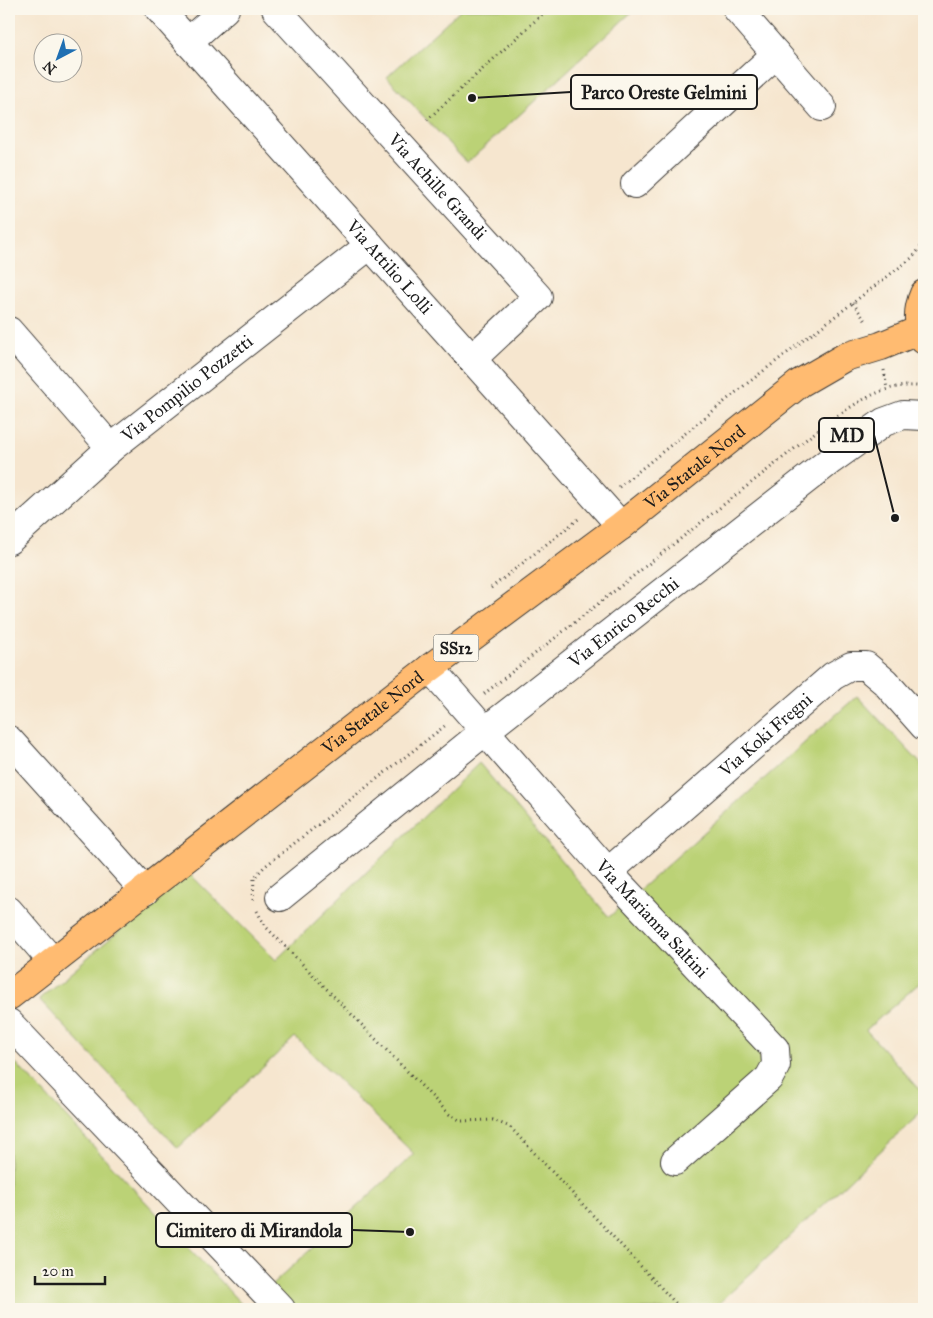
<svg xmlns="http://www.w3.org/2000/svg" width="933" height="1318" viewBox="0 0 933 1318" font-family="'IM FELL Great Primer',serif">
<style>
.green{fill:#bbd276;stroke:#6c7749}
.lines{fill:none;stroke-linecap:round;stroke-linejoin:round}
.minor-casing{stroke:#3d3a37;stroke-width:30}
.major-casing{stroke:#3d3a37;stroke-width:30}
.path{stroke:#3d3a37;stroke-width:3;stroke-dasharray:1 4;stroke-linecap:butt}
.minor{stroke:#fff;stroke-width:28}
.major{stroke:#ffbb71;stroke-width:28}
.labels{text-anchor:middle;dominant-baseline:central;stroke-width:4;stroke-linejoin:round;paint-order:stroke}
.shield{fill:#fbf7ec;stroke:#5f5e5a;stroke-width:1}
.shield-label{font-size:16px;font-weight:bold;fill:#1c1c1c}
.street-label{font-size:18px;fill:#1c1c1c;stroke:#fbf7ec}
.leader{fill:none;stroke:#1c1c1c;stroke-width:2}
.callout-dot{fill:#1c1c1c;stroke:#fbf7ec;stroke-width:2}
.callout{fill:#fbf7ec;stroke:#1c1c1c;stroke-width:2}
.callout-label{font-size:19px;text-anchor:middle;font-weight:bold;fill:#1c1c1c}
</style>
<rect width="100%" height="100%" fill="#fbf7ec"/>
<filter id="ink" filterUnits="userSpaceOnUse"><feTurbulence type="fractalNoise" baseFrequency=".02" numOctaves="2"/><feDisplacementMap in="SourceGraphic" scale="10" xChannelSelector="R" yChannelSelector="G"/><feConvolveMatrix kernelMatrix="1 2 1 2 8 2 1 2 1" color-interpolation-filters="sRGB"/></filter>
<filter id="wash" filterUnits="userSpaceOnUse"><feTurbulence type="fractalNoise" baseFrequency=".0096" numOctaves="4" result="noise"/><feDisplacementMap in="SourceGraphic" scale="20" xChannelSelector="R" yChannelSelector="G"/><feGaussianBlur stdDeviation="1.12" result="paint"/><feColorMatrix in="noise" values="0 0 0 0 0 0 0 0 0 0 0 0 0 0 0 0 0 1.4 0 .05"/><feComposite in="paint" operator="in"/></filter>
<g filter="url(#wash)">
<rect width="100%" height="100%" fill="#f6e6cf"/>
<!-- green -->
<path class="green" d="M461,9h174l-168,154 -80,-86z
M857,696l67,71v212l-58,51 58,64v16l-211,199h-704v-253l237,253 168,-155 -119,-117 -117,111 -139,-149 149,-127 88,88 203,-197 130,154z"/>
</g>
<g filter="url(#ink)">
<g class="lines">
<!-- minor casing -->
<g class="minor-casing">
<g id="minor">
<path id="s1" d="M159,9l462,517"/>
<path id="s2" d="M276,9l262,288 -66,62"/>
<path d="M737,9l85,98"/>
<path d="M188,42l37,-33"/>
<path d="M635,184l141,-130"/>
<path d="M9,331l102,117"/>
<path id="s3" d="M9,540l102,-92 259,-203"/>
<path id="s4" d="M430,668l178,204 167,177 1,16 -7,13 -94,83"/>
<path d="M9,740l136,151"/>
<path id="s5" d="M608,872l225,-196 18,-10h15l19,16 39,44"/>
<path id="s6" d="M280,897l205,-166 346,-271 53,-38 19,-7 21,1"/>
<path d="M9,911l44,51"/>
<path d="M9,1023l272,286"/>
</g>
</g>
<!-- major casing -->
<g class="major-casing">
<g id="major">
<path d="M924,294c-7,16 -7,30 0,46"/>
<path id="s7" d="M9,996l421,-328 191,-142 179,-143 45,-26 36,-11 39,-16"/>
</g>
</g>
<!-- path -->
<path class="path" d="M427,120l121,-111
M853,303l14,20
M884,370l3,19
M619,487l126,-102 168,-128 11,-14
M491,588l90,-71
M484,694l348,-275c30,-19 55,-38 92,-32
M253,900l1,-22 10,-11 182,-142
M257,911l8,15 184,188 12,7 32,-1 17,7 171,182"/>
<!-- minor -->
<use href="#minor" class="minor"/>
<!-- major -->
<use href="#major" class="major"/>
</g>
</g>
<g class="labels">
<!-- shield labels -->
<rect class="shield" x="433.5" y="634.5" width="45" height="27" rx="4"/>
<g class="shield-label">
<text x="456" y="648">SS12</text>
</g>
<!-- street labels -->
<g class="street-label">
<text stroke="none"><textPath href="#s2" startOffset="240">Via Achille Grandi</textPath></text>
<text stroke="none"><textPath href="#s1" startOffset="346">Via Attilio Lolli</textPath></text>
<text stroke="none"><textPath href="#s3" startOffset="234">Via Pompilio Pozzetti</textPath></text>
<text stroke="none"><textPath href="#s7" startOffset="866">Via Statale Nord</textPath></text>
<text stroke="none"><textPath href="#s6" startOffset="440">Via Enrico Recchi</textPath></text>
<text stroke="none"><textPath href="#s7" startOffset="461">Via Statale Nord</textPath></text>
<text stroke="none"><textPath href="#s5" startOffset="209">Via Koki Fregni</textPath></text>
<text stroke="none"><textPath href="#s4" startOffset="335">Via Marianna Saltini</textPath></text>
</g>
</g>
<!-- callouts -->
<path class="leader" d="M472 98L571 92M895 518L874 435M410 1232L352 1230"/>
<g class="callout-dot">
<circle cx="472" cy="98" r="5"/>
<circle cx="895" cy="518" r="5"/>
<circle cx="410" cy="1232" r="5"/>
</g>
<g class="callout">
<rect x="571" y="75" width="186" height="34" rx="5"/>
<rect x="819" y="418" width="55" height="34" rx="5"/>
<rect x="156" y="1213" width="196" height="34" rx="5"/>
</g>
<g class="callout-label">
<text x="664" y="99">Parco Oreste Gelmini</text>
<text x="847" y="442">MD</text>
<text x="254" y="1237">Cimitero di Mirandola</text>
</g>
<!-- margin -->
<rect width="933" height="1318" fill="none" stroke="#fbf7ec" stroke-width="30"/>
<!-- north arrow -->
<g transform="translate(58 58) rotate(221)"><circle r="24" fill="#fbf7ec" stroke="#a29f99"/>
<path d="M0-4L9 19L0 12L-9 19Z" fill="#1f6fb2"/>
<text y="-8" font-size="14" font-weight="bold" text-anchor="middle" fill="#1c1c1c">N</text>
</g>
<!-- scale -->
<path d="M35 1276v8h70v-8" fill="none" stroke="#1c1c1c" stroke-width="2.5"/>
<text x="42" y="1276" font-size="15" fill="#1c1c1c" stroke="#fbf7ec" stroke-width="4" paint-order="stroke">20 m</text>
</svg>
